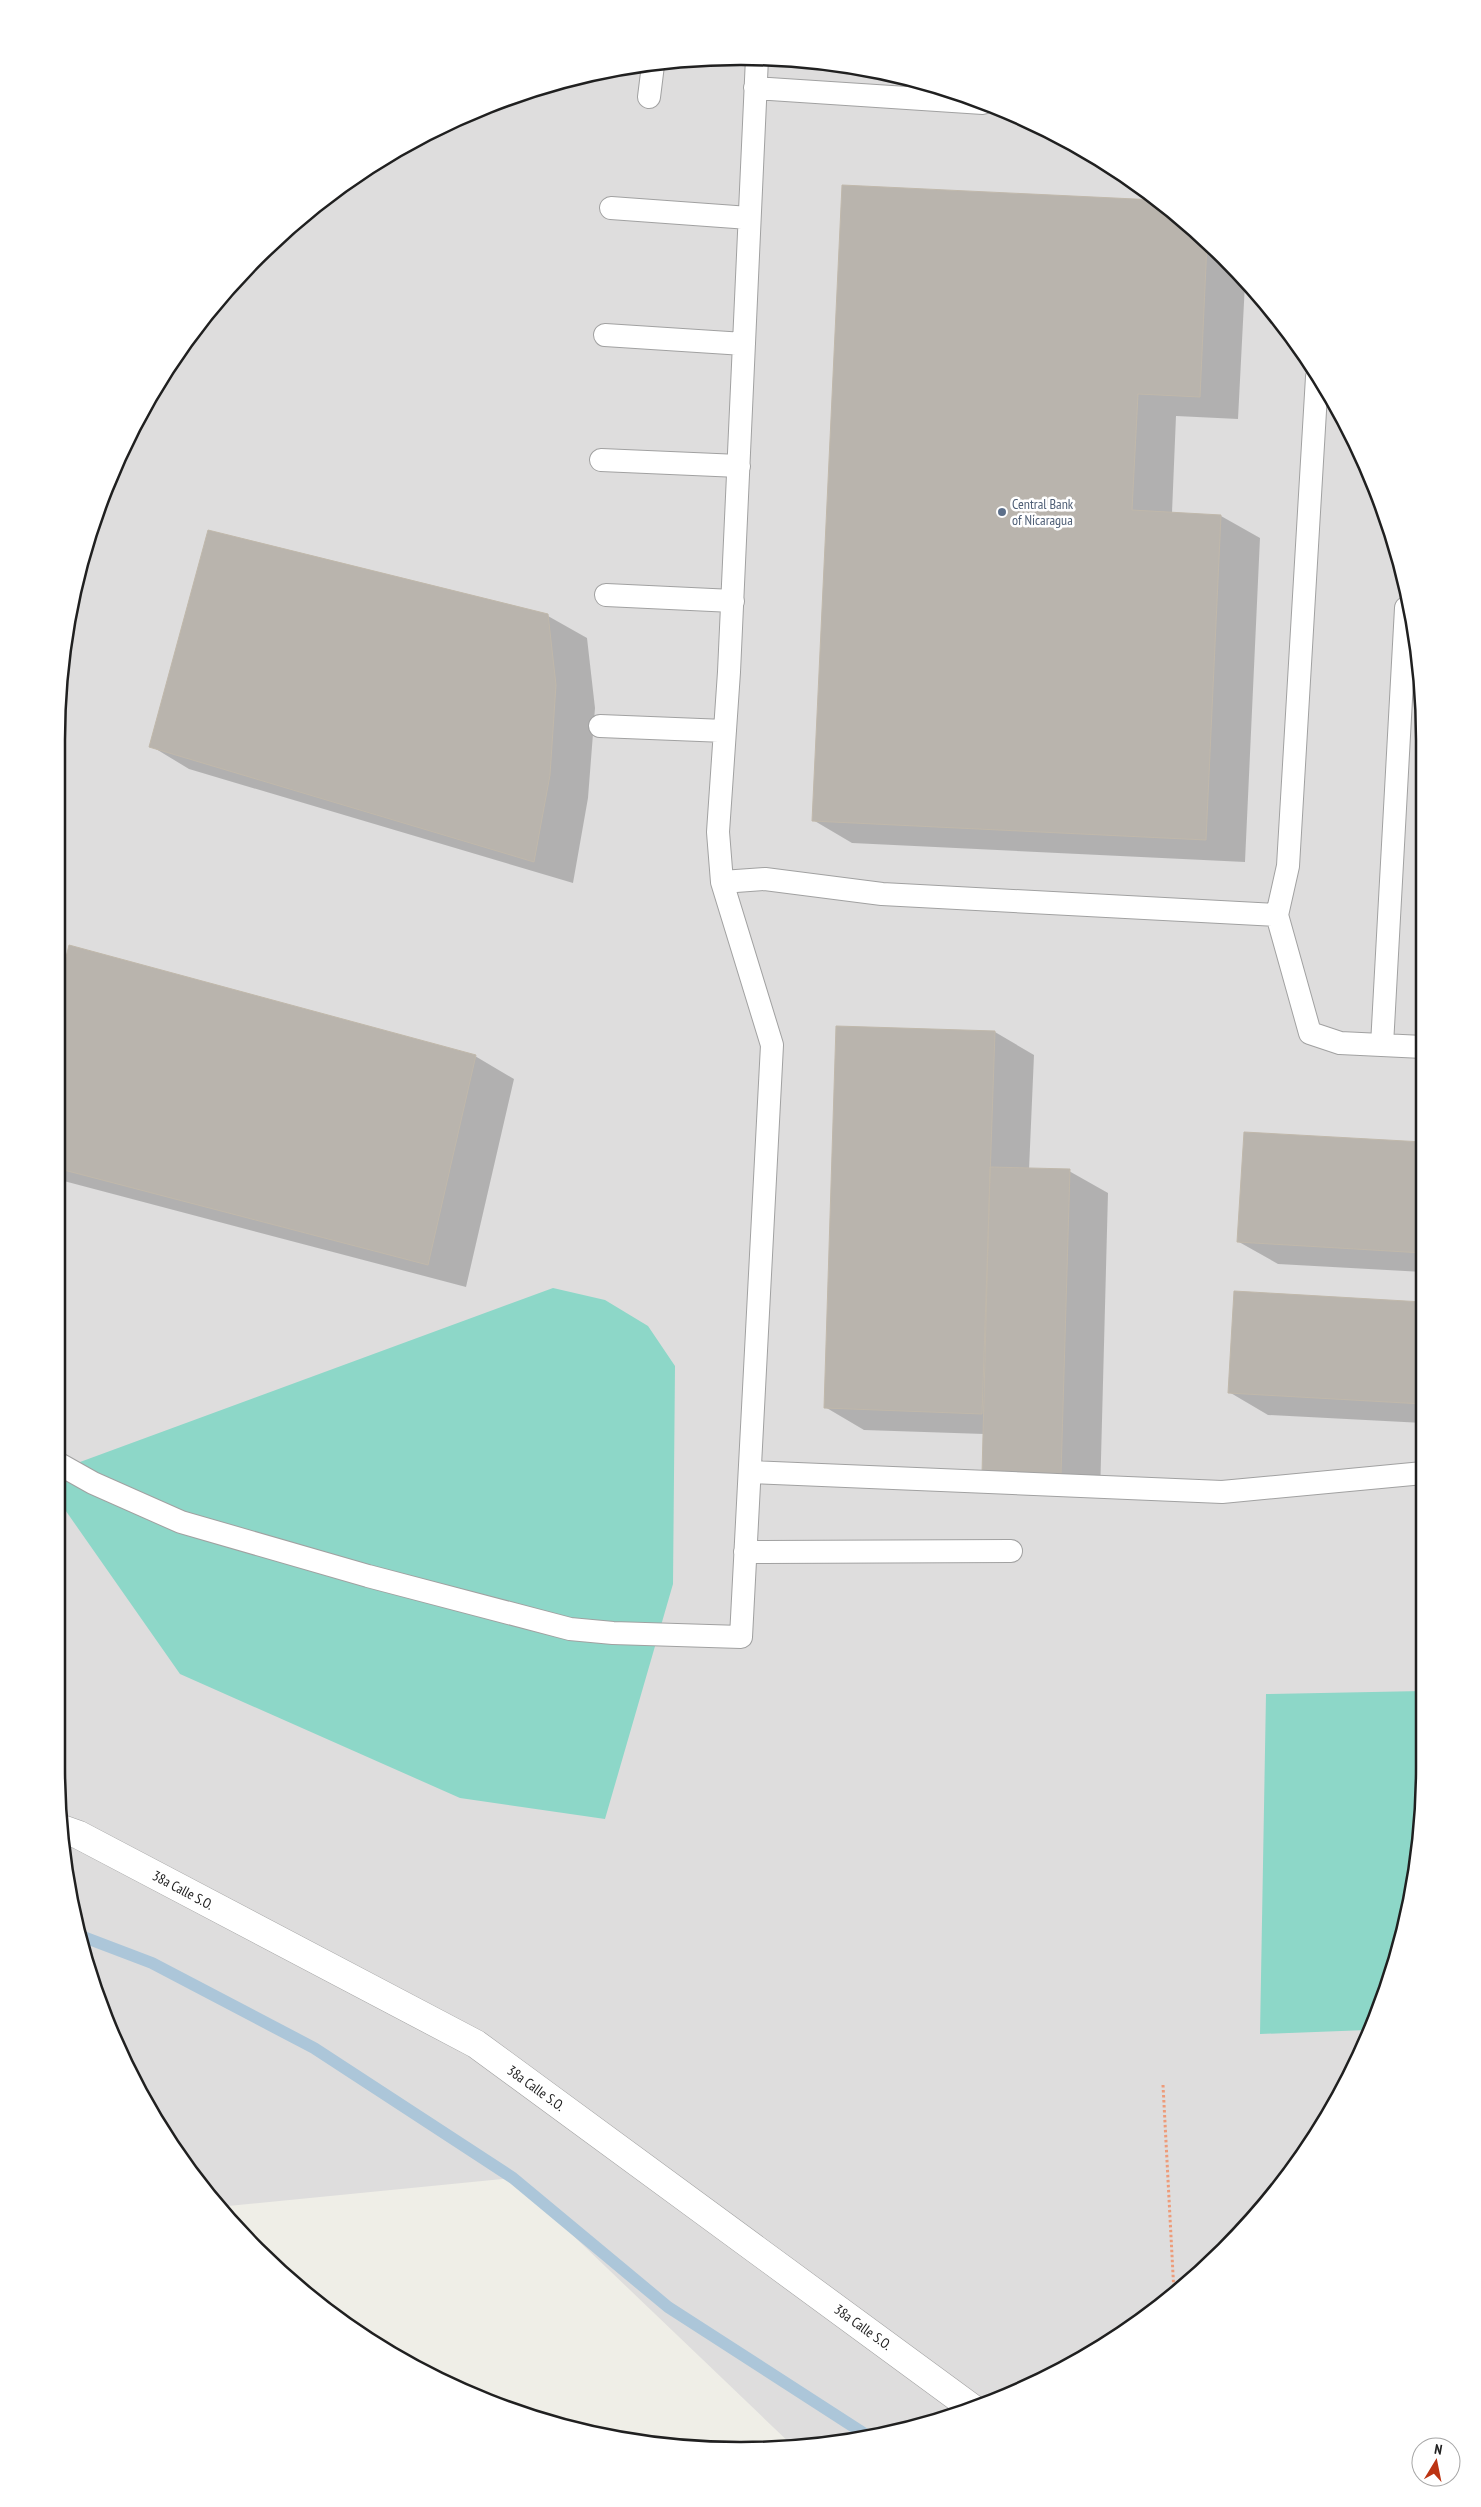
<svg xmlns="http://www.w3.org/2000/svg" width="1481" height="2507" viewBox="0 0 1481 2507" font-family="'PT Sans Narrow',sans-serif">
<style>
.residential{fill:#dedddd}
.pitch{fill:#8dd7c8}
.shadow{fill:#0003}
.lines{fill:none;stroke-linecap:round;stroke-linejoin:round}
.stream{stroke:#acc6d9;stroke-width:12}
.building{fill:#b9b4ad;stroke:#c0b8ab}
.lane-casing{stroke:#a1a1a1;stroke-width:24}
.street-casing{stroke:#a1a1a1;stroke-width:29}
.path{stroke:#ed9c7a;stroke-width:3;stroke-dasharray:2.5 2.5;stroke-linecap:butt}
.lane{stroke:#fff;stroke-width:22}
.street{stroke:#fff;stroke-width:28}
.service-dot{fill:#5c6f8a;stroke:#fff;stroke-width:2}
.labels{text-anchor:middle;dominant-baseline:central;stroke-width:5;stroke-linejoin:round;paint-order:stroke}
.service-label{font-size:14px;fill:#4e5e75;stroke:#fff;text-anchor:start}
.street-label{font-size:14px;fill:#202020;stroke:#fff}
.rim{fill:none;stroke:#202020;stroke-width:2.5}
</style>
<rect width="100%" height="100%" fill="#efeee7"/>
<!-- residential -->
<path class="residential" d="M740,56l134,13 128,39 118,63 105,86 108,141 56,123 34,174v1117l-34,174 -79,160 -55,72 -98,91 -155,90 -128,39 -79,10 -282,-270 -295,29 -21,-24 -70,-114 -35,-83 -30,-130 -4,-1161 35,-175 78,-159 85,-104 104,-85 118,-64 129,-39z"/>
<!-- pitch -->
<path class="pitch" d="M553,1288l52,12 43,26 27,40 -2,218 -68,235 -145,-21 -280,-124 -119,-170v-35z
M1423,1691v121l-34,174 -22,44 -107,4 6,-340z"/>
<!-- shadow -->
<path class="shadow" d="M1157,202l68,55 20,26 -7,136 -62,-3 -4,97 49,3 39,22 -15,324 -393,-19 -39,-23z
M548,616l39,22 8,70 -7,90 -15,85 -384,-114 -38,-23z
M70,947l405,109 39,23 -48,208 -406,-107 -1,-189z
M995,1032l39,23 -5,115 40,1 39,22 -8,304 -78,-2 -39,-22 1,-39 -120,-4 -39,-23z
M1245,1134l178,9v129l-145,-8 -39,-22z
M1235,1292l188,11v120l-155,-8 -39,-23z"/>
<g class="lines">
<!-- stream -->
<path class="stream" d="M81,1936l71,27 162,85 199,130 155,129 203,131"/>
</g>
<!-- building -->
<path class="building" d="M842,185l314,15 51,43 -7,154 -62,-3 -6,116 89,5 -15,325 -394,-19z
M208,530l340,84 8,71 -6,90 -16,87 -385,-115z
M69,945l407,110 -48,210 -368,-96 -1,-183z
M836,1026l159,5 -13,383 -158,-6z
M1244,1132l179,10v111l-186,-11z
M990,1167l80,2 -9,306 -79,-2z
M1234,1291l189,11v102l-195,-11z"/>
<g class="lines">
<!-- lane casing -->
<g class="lane-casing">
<path id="lane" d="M755,88l228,15
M649,97l4,-32
M611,208l138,10
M605,335l139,9
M1317,377l-29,489 -11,49 33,118 30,10 83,4
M601,460l138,6
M606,595l127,6
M600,726l125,5
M722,882l43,-3 117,15 395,21
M1382,1045l24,-437
M61,1465l32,18 88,39 187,54 202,53 43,4 128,4 31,-592 -50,-163 -4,-50 11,-160 28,-614
M750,1472l472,20 201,-19
M745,1552l266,-1"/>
</g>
<!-- street casing -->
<g class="street-casing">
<path id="street" d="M62,1829l17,6 397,209 496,364"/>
</g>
<!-- path -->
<path class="path" d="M1163,2085l11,208"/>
<!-- lane -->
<use href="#lane" class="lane"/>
<!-- street -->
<use href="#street" class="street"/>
</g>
<!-- markers -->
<circle class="service-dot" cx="1002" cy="512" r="5"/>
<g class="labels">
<!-- service labels -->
<g class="service-label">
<text x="1012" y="504">Central Bank<tspan x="1012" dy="16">of Nicaragua</tspan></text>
</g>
<!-- street labels -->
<g class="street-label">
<text transform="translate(183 1890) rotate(28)">38a Calle S.O.</text>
<text transform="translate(536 2088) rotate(36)">38a Calle S.O.</text>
<text transform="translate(863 2327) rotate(36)">38a Calle S.O.</text>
</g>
</g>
<!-- crop -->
<path d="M0 0H1481V2507H0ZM740 65H741A675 675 0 0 1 1416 740V1767A675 675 0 0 1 741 2442H740A675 675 0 0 1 65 1767V740A675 675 0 0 1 740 65Z" fill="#fff" fill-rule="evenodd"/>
<path class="rim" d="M740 65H741A675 675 0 0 1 1416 740V1767A675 675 0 0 1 741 2442H740A675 675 0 0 1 65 1767V740A675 675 0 0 1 740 65Z"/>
<!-- north arrow -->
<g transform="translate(1436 2462) rotate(10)"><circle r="24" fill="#ffffff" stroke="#a6a6a6"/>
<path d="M0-4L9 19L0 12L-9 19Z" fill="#bc3413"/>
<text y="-8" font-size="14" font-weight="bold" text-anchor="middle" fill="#202020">N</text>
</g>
</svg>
